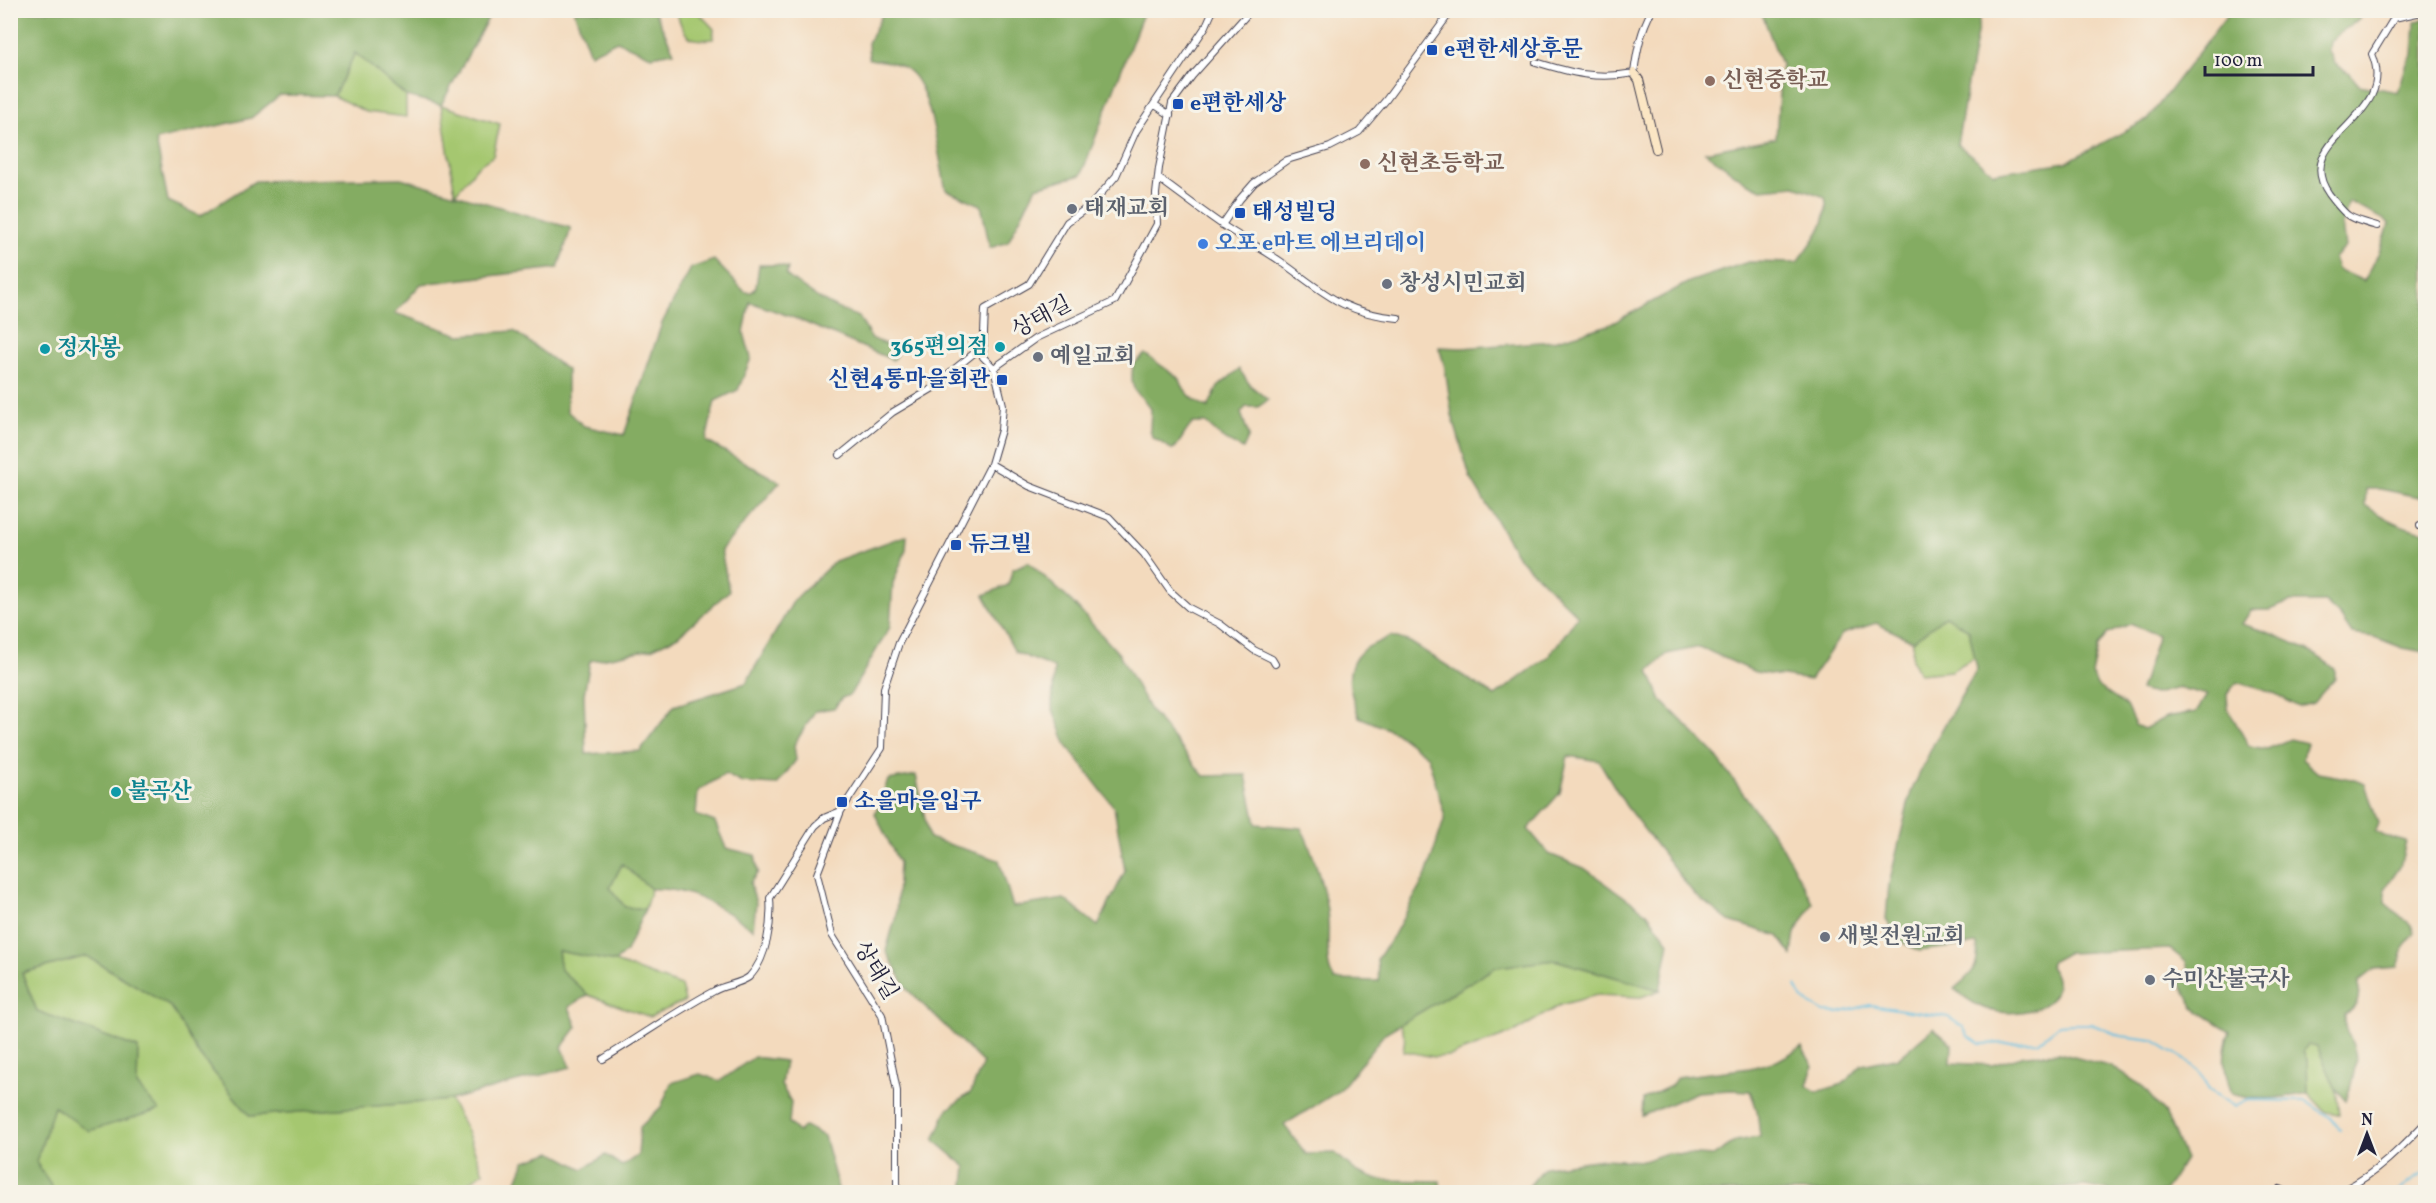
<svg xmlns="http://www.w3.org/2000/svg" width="2436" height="1203" viewBox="0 0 2436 1203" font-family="Vollkorn,'Noto Serif KR',serif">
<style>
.green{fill:#a5c770;stroke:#647456;stroke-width:1.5}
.forest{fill:#84ac62;stroke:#53674e;stroke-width:1.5;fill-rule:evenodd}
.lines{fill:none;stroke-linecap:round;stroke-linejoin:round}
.stream{stroke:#62bee0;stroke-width:2}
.street-casing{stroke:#413e4e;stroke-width:8}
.secondary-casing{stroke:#413e4e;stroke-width:10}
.street{stroke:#fff;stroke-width:6}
.secondary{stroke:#fbe6c4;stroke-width:8}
.transit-dot{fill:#1a4fb4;stroke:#f7f3e8;stroke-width:2}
.education-dot{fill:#8d6e63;stroke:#f7f3e8;stroke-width:2}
.worship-dot{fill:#6b7280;stroke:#f7f3e8;stroke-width:2}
.shop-dot{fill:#3f7fe0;stroke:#f7f3e8;stroke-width:2}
.culture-dot{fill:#0f9aa8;stroke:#f7f3e8;stroke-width:2}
.labels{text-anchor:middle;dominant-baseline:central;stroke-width:6;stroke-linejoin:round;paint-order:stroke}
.transit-label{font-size:22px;font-weight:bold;fill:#164399;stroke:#f7f3e8;text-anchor:start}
.education-label{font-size:22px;font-weight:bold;fill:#785e54;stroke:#f7f3e8;text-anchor:start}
.worship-label{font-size:22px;font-weight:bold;fill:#5b616d;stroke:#f7f3e8;text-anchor:start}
.shop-label{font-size:22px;font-weight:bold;fill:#366cbe;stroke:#f7f3e8;text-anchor:start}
.street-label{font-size:22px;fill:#22223b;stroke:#f7f3e8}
.culture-label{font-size:22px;font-weight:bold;fill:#0d838f;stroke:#f7f3e8;text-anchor:start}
</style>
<rect width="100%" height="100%" fill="#f7f3e8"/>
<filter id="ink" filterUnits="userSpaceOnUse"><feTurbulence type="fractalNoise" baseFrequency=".0167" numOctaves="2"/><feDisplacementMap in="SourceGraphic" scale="12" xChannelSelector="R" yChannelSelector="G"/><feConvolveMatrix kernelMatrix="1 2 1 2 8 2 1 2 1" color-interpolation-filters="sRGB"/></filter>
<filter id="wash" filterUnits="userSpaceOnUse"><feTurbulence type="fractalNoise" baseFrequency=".008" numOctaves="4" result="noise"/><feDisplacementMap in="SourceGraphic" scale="24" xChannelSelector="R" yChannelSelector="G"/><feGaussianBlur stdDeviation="1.35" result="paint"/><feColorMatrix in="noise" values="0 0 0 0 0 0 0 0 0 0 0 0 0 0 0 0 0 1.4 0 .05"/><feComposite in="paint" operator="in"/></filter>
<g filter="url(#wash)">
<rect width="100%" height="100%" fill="#f3dabd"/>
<!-- green -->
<path class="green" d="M676,11h21l17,18 -1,10c-27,4 -29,-5 -37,-28z
M355,53l51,43v21l-40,-5 -32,-16z
M441,105l59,19 -7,32 -15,10 -23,28z
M1945,615l24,15 6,27 -24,14 -32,3 -7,-15 1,-18z
M622,864l29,25 -6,20 -20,-2 -15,-19z
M558,951l57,11 66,24 4,15 -35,16 -62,-22 -27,-25z
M87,956l84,51 26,45 53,64 200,-16 16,29 17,43 -18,13 -17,7h-393l-19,-30 18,-55 104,3 -21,-25 1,-37 -101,-37 -15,-38z
M1555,960l105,30 -19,7 -44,-2 -37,10 -45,27 -65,24 -16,1 -31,-6 2,-14 -5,-13 96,-57z
M2308,1044l9,2 19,43 3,25 -13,-2 -18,-19 -1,-33 -4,-9z"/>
<!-- forest -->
<path class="forest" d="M10,11h482l-51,94 -35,-9 -51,-43 -21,43 -54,-1 -29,23 -95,22 12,61 32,15 55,-35 146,-3 170,50 -13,40 -137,16 -26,29 65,22 54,-4 53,39v41l17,15 40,9 38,-112 29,-55 23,-8 31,32h7l4,-5 3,-22h18l11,3 -2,7c23,18 45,33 73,42l12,21 28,12 -6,10 -101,-43 -42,-15 -6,31 7,25 -13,32 -23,11 -9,40 74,41 -59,68 8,41 -51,45 -27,13 -61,12 -6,33 2,60 54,-3 34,-45 72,-23 48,-83 41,-39 72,-26 -1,15 -13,33 -3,44 -40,68 -8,3 -8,10 -19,3 -21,34 2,15 -19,25 -35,-2 -17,-9 -27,17 -2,24 19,7 11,26 29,7 3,17 -8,11 6,20 -3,26c-32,-21 -63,-42 -102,-40l-29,-25 -12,24 15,19 20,2 -19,43 -11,10 -57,-11 3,19 27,25 -19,12 8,20 -15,20 9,20 -121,33 -200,16 -53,-64 -26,-45 -84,-51 -65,17 15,38 101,37 -1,37 22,25 -70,21 -35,-24 -18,55 19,30h-44z
M574,11h80l20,41 -23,4 -34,-15 -27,13z
M884,11h260l-63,164 -45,12 -28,55 -18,6 -9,-43 -35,-15c-7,-30 -14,-95 -34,-116 -11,-12 -29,-13 -43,-15l-1,-16z
M1761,11h220l-24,133 37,29 72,-11 81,-42 83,-109h136c-10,13 -24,19 -36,30l-1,10 6,13 13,8 11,13 39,7 9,-29 6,-8 2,-33 10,-4v480l-45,-9h-14l-1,16c20,14 37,23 60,27v120l-22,-4 -29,-11 -22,-3 -12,-18 -15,-14h-35l-21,8h-18l-9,14c33,10 67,23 93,45v9l-22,25 -15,4 -22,-13 -39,-12 -10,12 1,15 21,37 18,3 23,-10 17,4 -5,16 16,14 34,6 13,5 13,39 -3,8 9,5 22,6 -6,25 -15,22v14l26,22 3,8 -9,12 -7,22 -24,2 -15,12c0,17 1,25 -15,34 -1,15 8,23 11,37 3,11 -5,38 -9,48l-10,-11 -19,-43 -9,-2 -5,7 4,9 1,33c-25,5 -51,9 -76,1 -8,-22 -11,-41 -2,-63l-36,-23 -14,-25 8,-14 -2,-7 -16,-13 -103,4 -15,8 -2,5c24,37 -22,50 -51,46 -18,-2 -32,-13 -45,-23 17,-15 26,-20 23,-45l-58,7 -16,-8 -17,-24 3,-35 22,-92 23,-49 43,-74 -8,-39 -24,-14 -32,25 -37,-18 -34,11 -32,46 -55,-8 -55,-25 -33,7 -18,17 12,29 52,52 70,96 30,55 -18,30 -3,22 -14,-19 -49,-15 -35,-27 -68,-88 -27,-45 -31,-5 -8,37 -32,36 21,25 35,14 63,45 22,29 -9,48 -105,-30 -59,7 -111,66 -45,57 -56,35 22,29 29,-1 21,18 22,9 62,1 1,11h-478l3,-25 -32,-27 13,-30 24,-18 12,-29 -76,-74 -21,-38 10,-35 3,-53 -24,-49 13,-34 28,-5 13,63 70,22 14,47 51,-8 34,27 27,-55 -11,-64 -47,-61 -15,-39 2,-39 -39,-16 -31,-57 24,-10 5,-16 15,-7 44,40 47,52 31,56 54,66 42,-1 10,49 45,4c12,21 26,69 27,93 2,19 -5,44 7,59l44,1 -2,-21 18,-27 31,-58 19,-58 -17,-60 -33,-25 -36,-15c-8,-22 -18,-47 3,-66 7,-6 20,-10 29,-15l19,6 85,54 54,-40 29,-40 -60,-59 -48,-80 -18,-62 -7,-47 -6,-21 23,1 91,-7 56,-16 80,-43 59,-20 49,1c14,-20 34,-40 28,-66l-30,-11 -34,3 -17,-8 -39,-29 71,-14 5,-74zM2349,202c13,8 27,12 40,21 -3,16 -16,43 -25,58l-27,-12 -3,-11 11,-11 -3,-23zM2130,624l28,11 -18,55 14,4 26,-6 27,7 -11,17 -30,5 -22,12 -9,-4 -9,-19 -29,-20 -5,-12 6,-28 9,-12z
M1145,354l35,25c3,13 16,24 28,28l10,-20 21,-18 11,16 18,15 -10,7h-12l-5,6 8,23 -6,13 -21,-11 -16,-15h-13c-9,9 -11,18 -20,27l-21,-13 -2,-8 1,-20c-14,-20 -22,-15 -18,-44z
M1933,1028l19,16 -1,19 41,2 32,-10 35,-2 53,14 29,18 25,30 19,44 -21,33h-50l-29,-6 -31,3 -1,3h-529l21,-25 58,-8 41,2 23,-8 46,3 23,-15 24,-4 -3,-27 -7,-19 -19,-1 -34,2 -55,24 1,-17 28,-13 6,-9 73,-9 27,-7 25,-14 11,19 -6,20 10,6 26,-8 19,-19 37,-8z
M754,1057l31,4 -4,24 10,17 -2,21 9,9 7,-6 19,10 15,56h-317l-7,-6 10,-25 27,-9 31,17 23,-14 16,11 16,-11 2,-28 21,-20 10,-24 29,-9 20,7z"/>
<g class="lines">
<!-- stream -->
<path class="stream" d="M1796,986l6,13 22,13 14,1 32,-8 78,12 15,10 5,9 12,8 58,-2 21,-17 13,-1h19l30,12 32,4 31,19 15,12 10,19 26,17 11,-7 60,1 23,16 11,12
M2398,1192l13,-11 15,-9"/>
</g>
</g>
<g filter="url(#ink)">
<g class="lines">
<!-- street casing -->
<g class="street-casing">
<path id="street" d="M1536,62c35,11 61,18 98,11 3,-23 7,-43 18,-63
M1155,105l15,10
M1158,178c21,15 41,31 63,46 19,13 40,24 59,37 44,31 61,52 118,57
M1222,225l18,-26 14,-16 33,-23 43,-13 29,-15 27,-32 66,-90
M2377,226c-29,-8 -30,-8 -48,-32 -40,-56 71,-75 43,-140l22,-36 32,-7
M994,368l-11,-11 2,-48 44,-25 38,-62 24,-17 25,-29 20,-45 70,-105 7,-16
M840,455l53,-43 52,-31 3,-7 35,-28
M991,464l38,22 80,31 35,37 26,37 19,17 31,16 34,26 18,9 3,5
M2420,526l6,-1
M841,811l-24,63 15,61 50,80 15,76v101
M603,1059c37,-22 73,-48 111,-68 10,-6 26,-7 35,-14 18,-18 23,-55 21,-79l45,-72 9,-8 17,-7 41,-63 2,-60 15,-45 92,-179 10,-34 2,-25 -9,-37 42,-30 79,-37 42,-77 -1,-30 3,-26 13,-65 20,-27 59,-66
M2280,1189l7,3
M2322,1192c7,0 17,0 23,-3 31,-15 57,-42 81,-67"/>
</g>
<!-- secondary casing -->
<g class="secondary-casing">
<path id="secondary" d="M1634,73l5,7 17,69"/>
</g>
<!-- street -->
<use href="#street" class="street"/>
<!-- secondary -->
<use href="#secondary" class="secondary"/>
</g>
</g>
<!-- markers -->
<g class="transit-dot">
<rect x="1426" y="44" width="12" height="12" rx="3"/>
<rect x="1172" y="98" width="12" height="12" rx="3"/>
<rect x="1234" y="207" width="12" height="12" rx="3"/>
<rect x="996" y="374" width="12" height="12" rx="3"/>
<rect x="950" y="539" width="12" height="12" rx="3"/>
<rect x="836" y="796" width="12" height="12" rx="3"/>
</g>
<g class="education-dot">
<circle cx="1710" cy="81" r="6"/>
<circle cx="1365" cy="164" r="6"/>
</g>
<g class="worship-dot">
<circle cx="1072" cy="209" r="6"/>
<circle cx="1387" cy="284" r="6"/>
<circle cx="1038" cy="357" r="6"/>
<circle cx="1825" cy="937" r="6"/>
<circle cx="2150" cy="980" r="6"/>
</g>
<circle class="shop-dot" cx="1203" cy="244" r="6"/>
<g class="culture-dot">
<circle cx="1000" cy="347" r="6"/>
<circle cx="45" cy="349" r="6"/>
<circle cx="116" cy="792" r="6"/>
</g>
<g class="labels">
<!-- transit labels -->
<g class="transit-label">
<text x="1444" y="50">e편한세상후문</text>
<text x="1190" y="104">e편한세상</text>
<text x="1252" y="213">태성빌딩</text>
<text x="990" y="380" text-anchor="end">신현4통마을회관</text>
<text x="968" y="545">듀크빌</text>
<text x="854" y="802">소을마을입구</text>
</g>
<!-- education labels -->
<g class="education-label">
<text x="1722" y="81">신현중학교</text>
<text x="1377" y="164">신현초등학교</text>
</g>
<!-- worship labels -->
<g class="worship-label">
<text x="1084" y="209">태재교회</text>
<text x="1399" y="284">창성시민교회</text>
<text x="1050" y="357">예일교회</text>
<text x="1837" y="937">새빛전원교회</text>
<text x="2162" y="980">수미산불국사</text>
</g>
<!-- shop labels -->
<g class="shop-label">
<text x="1215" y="244">오포 e마트 에브리데이</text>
</g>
<!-- street labels -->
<g class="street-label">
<text transform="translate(1042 318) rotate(-28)">상태길</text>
<text transform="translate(875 971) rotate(59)">상태길</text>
</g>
<!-- culture labels -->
<g class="culture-label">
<text x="988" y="347" text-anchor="end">365편의점</text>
<text x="57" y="349">정자봉</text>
<text x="128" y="792">불곡산</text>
</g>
</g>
<!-- margin -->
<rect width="2436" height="1203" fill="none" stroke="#f7f3e8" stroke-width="36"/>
<!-- north arrow -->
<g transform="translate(2367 1134)" stroke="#f7f3e8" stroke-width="4.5" paint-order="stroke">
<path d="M0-4.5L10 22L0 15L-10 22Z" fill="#22223b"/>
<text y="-9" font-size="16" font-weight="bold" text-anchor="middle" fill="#22223b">N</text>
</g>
<!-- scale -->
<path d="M2205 66v9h108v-9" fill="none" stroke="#22223b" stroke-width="3"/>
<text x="2214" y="66" font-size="18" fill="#22223b" stroke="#f7f3e8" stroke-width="4.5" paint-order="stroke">100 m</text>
</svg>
